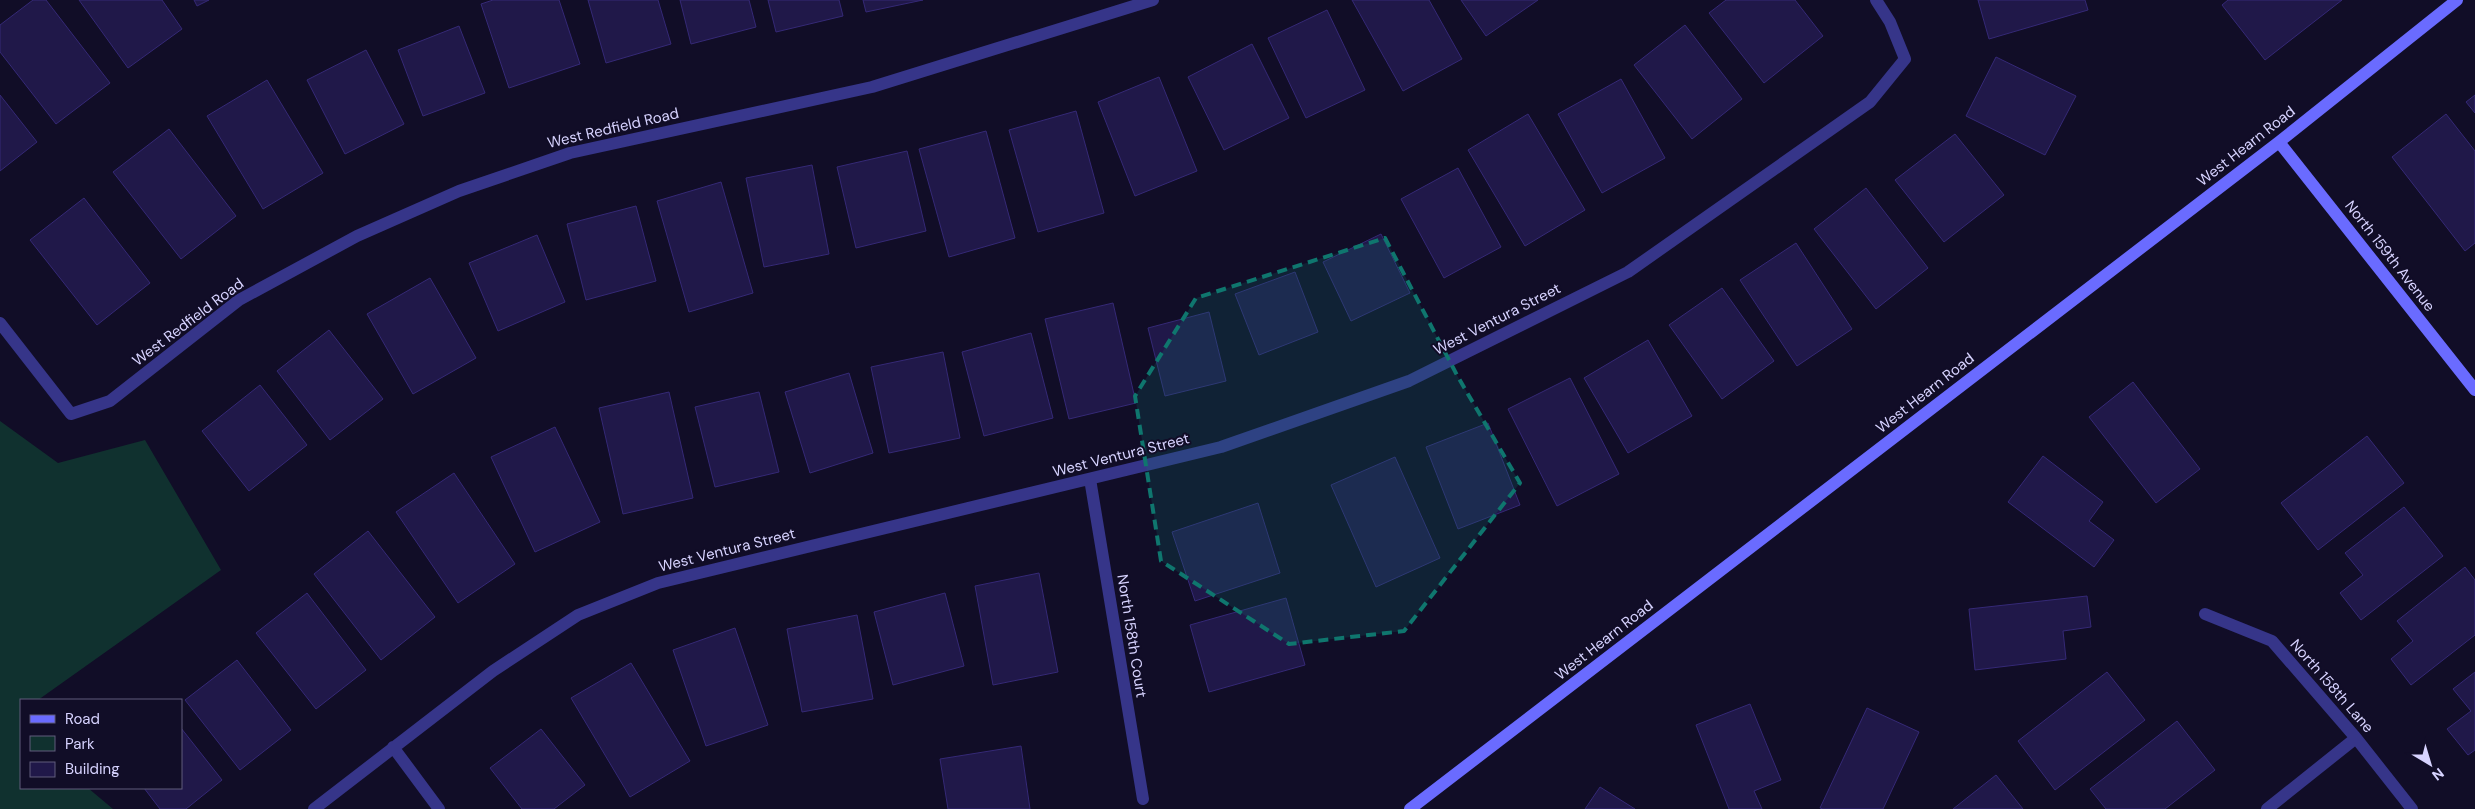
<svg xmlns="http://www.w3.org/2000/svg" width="2475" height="809" viewBox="0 0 2475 809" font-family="'DM Sans',sans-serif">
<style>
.green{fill:#10312f}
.building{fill:#201849;stroke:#352976}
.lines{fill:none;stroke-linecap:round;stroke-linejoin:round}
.street{stroke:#363589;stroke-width:12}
.secondary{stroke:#6a6bff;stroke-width:12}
.marked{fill:#0f766e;fill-opacity:0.2;stroke:#0f766e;stroke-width:4;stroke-dasharray:10 6;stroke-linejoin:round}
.labels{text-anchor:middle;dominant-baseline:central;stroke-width:4;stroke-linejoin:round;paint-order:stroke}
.street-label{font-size:15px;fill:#d7d3ff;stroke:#110d27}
</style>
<rect width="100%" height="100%" fill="#110d27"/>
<!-- green -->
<path class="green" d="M0,421l58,42 87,-23 76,130 -183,130h-17v88h67l25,21h-113z"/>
<!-- building -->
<path class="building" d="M33,0h13l64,83 -54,41 -56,-72v-27z
M79,0h83l20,29 -54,39z
M194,0h15l-12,6z
M493,0h66l21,64 -71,24 -28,-84z
M588,0h70l13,44 -65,19z
M680,0h69l7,27 -65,17z
M768,0h71l4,16 -67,16z
M863,0h60l-57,12z
M1352,0h77l33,59 -59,32z
M1461,0h77l-52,36z
M1726,0h69l28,36 -59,47 -55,-70z
M1978,0h107l3,10 -99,29z
M2228,0h114l-77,60 -43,-55z
M1327,10l38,80 -59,28 -38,-80z
M1685,25l57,74 -50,40 -58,-74z
M459,26l26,67 -62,23 -25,-66z
M1252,44l37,74 -65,32 -36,-73z
M366,50l38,74 -59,30 -38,-74z
M1996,57l80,39 -31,59 -79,-39z
M1159,77l38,94 -62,25 -37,-94z
M1621,79l44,79 -63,35 -44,-79z
M267,80l56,93 -60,36 -56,-93z
M0,95l37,47 -37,29z
M2475,95v18l-9,-11z
M1076,111l28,102 -66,19 -29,-102z
M1528,114l57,96 -60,36 -57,-96z
M2446,114l29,37v92l-10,8 -73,-94z
M169,129l67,87 -55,43 -68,-87z
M986,131l29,107 -66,19 -30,-108z
M1955,134l49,61 -60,47 -49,-62z
M907,151l19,80 -70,17 -19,-81z
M812,165l17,89 -65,13 -18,-89z
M1458,168l43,79 -57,31 -43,-79z
M721,182l32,111 -64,19 -32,-111z
M1866,188l62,80 -52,41 -62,-80z
M84,198l66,85 -53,42 -67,-85z
M636,206l20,75 -70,19 -19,-76z
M1381,234l29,59 -59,28 -28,-59z
M537,235l28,67 -67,29 -29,-68z
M1796,243l56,86 -55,37 -57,-86z
M1295,272l23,60 -59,23 -24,-61z
M430,278l46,80 -63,36 -46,-80z
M1722,288l52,73 -52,38 -53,-74z
M1113,303l23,100 -67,16 -24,-100z
M1209,312l17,69 -61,15 -17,-68z
M329,330l54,69 -53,41 -53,-69z
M1031,333l22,85 -69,18 -22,-84z
M1648,340l44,76 -64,37 -44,-75z
M943,352l17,86 -71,15 -18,-86z
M849,373l24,80 -63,20 -25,-81z
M1570,378l49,96 -62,32 -49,-97z
M2133,382l67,87 -44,34 -67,-86z
M260,385l47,60 -58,46 -47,-60z
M669,392l24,106 -70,16 -24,-106z
M759,392l20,80 -64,15 -20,-80z
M1488,423l32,82 -62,24 -32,-82z
M555,427l45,95 -65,30 -44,-95z
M2367,436l37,47 -86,67 -37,-47z
M2043,456l60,46 -14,19 25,19 -20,27 -86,-65z
M1395,457l45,101 -64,29 -45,-102z
M454,473l61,91 -57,39 -62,-91z
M1258,503l22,70 -85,28 -23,-69z
M2404,507l39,49 -82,64 -21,-27 23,-18 -18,-22z
M368,531l67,86 -54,43 -67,-86z
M2465,567l10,13v55l-64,50 -20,-26 22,-18 -16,-20z
M1039,573l19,99 -65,13 -18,-99z
M307,593l59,77 -50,39 -60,-76z
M945,593l19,73 -71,19 -19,-73z
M2087,596l4,31 -28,4 3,28 -91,11 -6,-61z
M1286,598l19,67 -96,27 -19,-67z
M857,615l16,84 -71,13 -15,-83z
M735,628l33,97 -62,21 -33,-96z
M237,660l54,70 -51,40 -55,-70z
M631,663l59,98 -60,36 -59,-99z
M2107,672l38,48 -90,70 -37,-49z
M2475,672v78l-7,5 -21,-26 24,-18 -18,-22z
M1750,704l31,76 -27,11 8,18h-33l-33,-84z
M1867,708l52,24 -36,77h-60l-3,-1z
M2177,721l38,49 -50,39h-59l-16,-20z
M181,728l41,52 -36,29h-26l-16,-21h37z
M541,729l44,56 -31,24h-32l-32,-41z
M1021,746l9,63h-82l-8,-50z
M1996,775l27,34h-70z
M1600,787l35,22h-50z"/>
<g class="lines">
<!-- street -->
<path class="street" d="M0,323l71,91 39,-13 129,-101 118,-64 102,-45 111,-38 302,-66 281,-87
M1090,479l53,320
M2205,614l67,27 84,97 56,71
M393,747l46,62
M314,809l179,-138 85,-56 80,-32 563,-136 188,-66 219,-109 242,-170 35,-43 -15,-37 -14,-22
M2267,809l89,-71"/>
<!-- secondary -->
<path class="secondary" d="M2279,142l196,248
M1410,809l869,-667 178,-142"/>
</g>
<!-- marked area -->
<path class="marked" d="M1385,238l73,139 62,106 -116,148 -115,13 -128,-83 -26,-165 61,-98z"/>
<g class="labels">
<!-- street labels -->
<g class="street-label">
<text transform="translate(613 128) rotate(-13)">West Redfield Road</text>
<text transform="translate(2246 146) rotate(-38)">West Hearn Road</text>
<text transform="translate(2390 256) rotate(52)">North 159th Avenue</text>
<text transform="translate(1497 319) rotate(-27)">West Ventura Street</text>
<text transform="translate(188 322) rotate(-37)">West Redfield Road</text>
<text transform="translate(1925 393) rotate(-38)">West Hearn Road</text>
<text transform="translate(1121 455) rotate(-14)">West Ventura Street</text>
<text transform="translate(727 550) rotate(-14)">West Ventura Street</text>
<text transform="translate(1132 636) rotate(81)">North 158th Court</text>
<text transform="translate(1604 640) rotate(-38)">West Hearn Road</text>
<text transform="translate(2332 686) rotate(49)">North 158th Lane</text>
</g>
</g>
<!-- legend -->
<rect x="20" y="699" width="162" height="90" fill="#110d27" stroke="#605c7d"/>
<rect x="30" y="715" width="25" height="8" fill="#6a6bff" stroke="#605c7d"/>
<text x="65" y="724" font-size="15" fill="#d7d3ff">Road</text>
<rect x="30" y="736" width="25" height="15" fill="#10312f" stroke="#605c7d"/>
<text x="65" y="749" font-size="15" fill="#d7d3ff">Park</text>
<rect x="30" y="762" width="25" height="15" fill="#201849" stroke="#605c7d"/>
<text x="65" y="774" font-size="15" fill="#d7d3ff">Building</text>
<!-- north arrow -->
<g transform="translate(2430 764) rotate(142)" stroke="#110d27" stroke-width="4" paint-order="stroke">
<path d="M0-4L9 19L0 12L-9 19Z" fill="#d7d3ff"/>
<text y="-8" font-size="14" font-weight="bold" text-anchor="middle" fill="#d7d3ff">N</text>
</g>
</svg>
